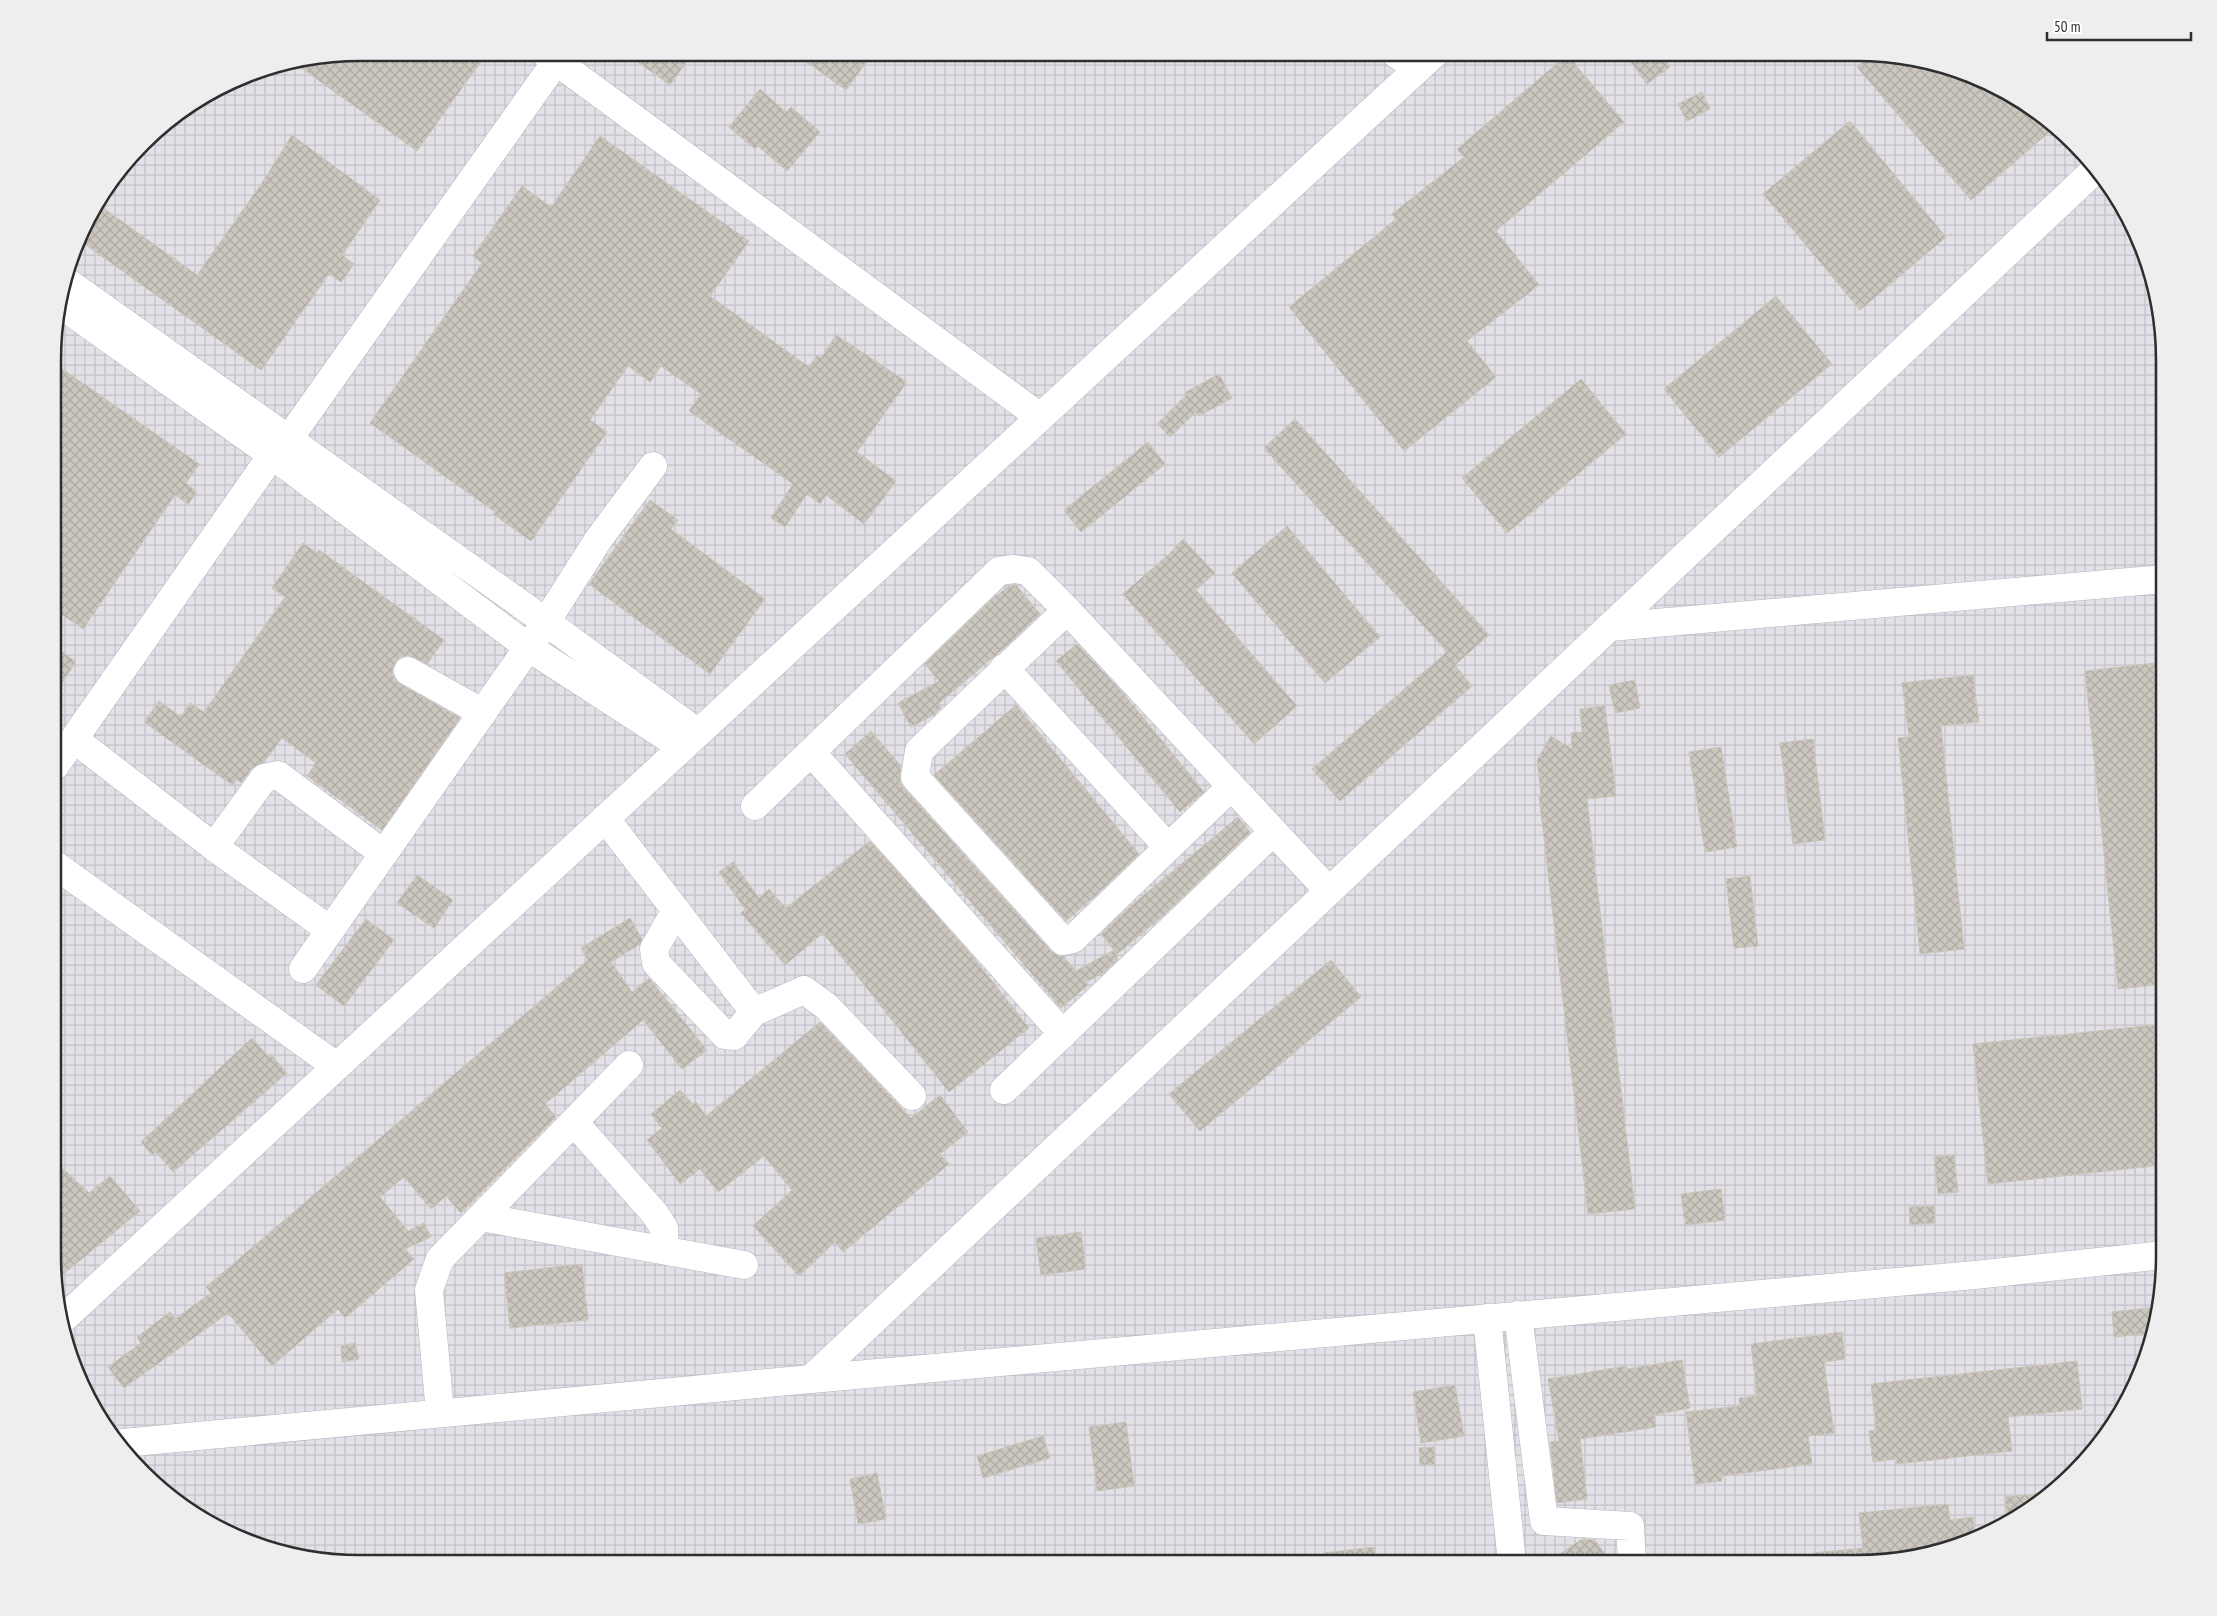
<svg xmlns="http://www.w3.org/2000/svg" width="2217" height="1616" viewBox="0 0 2217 1616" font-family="'PT Sans Narrow',sans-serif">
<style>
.industrial{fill:url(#industrial-grid)}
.building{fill:url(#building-cross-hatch);stroke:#cbc5ba}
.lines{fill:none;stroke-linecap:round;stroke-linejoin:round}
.minor-casing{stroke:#b4b7c1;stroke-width:29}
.minor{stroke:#fff;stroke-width:28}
.rim{fill:none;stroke:#2e2e2e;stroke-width:2.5}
</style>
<defs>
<pattern id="industrial-grid" width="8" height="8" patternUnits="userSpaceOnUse" patternTransform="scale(1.25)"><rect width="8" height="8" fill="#e3e1e8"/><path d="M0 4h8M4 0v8" fill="none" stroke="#c3c1c7"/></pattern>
<pattern id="building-cross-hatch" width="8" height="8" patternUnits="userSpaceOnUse" patternTransform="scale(1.25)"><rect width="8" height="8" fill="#cbc7bf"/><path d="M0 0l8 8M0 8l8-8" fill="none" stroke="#afaba4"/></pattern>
</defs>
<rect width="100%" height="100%" fill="#efe9e1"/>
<!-- industrial -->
<path class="industrial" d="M360,53h1517l79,16 88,47 57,57 32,51 31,116v936l-16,79 -47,88 -41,44 -67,45 -57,21 -79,10h-1517l-97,-23 -70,-40 -79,-90 -39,-114v-976l29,-96 73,-95 86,-53z"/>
<!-- building -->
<path class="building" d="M360,52l97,1h30l-70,98 -120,-86z
M625,53h68l-23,32z
M794,53h79l-27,37z
M1624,53h35l11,14 -23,17z
M1874,53l82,16 88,47 11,11 -84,73 -114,-133z
M1567,55l57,67 -128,109 43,54 -72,56 29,36 -92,74 -115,-144 107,-88 -4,-5 72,-57 -7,-8z
M760,89l26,23 5,-5 29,25 -33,39 -29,-25 -3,3 -26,-22z
M1702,92l8,17 -23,12 -9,-17z
M1850,121l96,116 -86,73 -97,-116z
M292,135l88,65 -38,55 12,9 -13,18 -12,-8 -68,96 -182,-130 5,-16 15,-19 98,70 67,-95z
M600,136l149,105 -39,55 99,71 8,-12 4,3 15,-23 71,47 -50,70 39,29 -32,43 -38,-29 -6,9 -13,-10 -22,33 -14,-9 22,-34 -104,-73 12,-17 -40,-28 -11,16 -22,-16 -38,54 17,12 -76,109 -38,-27 2,-2 -125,-89 112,-160 -9,-7 49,-70 29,21z
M1776,296l56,68 -113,93 -55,-68z
M55,364l144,100 -13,19 11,9 -9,12 -13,-9 -92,134 -28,-19z
M1219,374l13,24 -33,18 -3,-4 -26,25 -13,-13 30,-30 -1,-2z
M1581,379l45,55 -119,99 -45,-55z
M1295,419l194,216 -34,30 17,21 -132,115 -28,-32 135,-117 -183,-204z
M1148,442l17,22 -84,68 -17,-22z
M650,500l28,20 -7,9 94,70 -55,75 -121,-90z
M1287,526l93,111 -55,46 -93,-110z
M1183,539l32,34 -19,17 101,116 -43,38 -131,-150 46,-40z
M303,543l14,10 2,-3 125,90 -17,24 -19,-9 -8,2 -6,7 -2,7 2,8 6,5 60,34 -78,112 -75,-54 9,-13 -34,-25 -18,24 -12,6 -11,15 -5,-4 -4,6 -88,-63 15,-21 22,16 9,-14 14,9 81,-115 -13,-9z
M1016,585l24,29 -30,29 -71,60 2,5 -6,6 -24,13 -13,-24 41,-22 -14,-17 68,-66 16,-12z
M1077,644l46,49 81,99 -24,20 -124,-151z
M55,647l21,15 -21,31z
M2155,663l9,71v250l-46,5 -33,-318z
M1973,675l6,47 -38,4 23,223 -44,5 -22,-216 11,-1 -7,-54z
M1635,680l5,28 -25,5 -6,-28z
M1016,705l123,149 -44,42 -29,25 -132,-146z
M1605,706l11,90 -29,3 48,410 -47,5 -49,-418h2l-4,-36 14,-24 21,13 -1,-16 11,-1 -2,-23z
M871,731l30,35 -1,15 3,6 148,164 7,5h5l13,15 38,-21 4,9 -13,13 -19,10 2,3 -27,23 -216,-254z
M1813,739l12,101 -32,4 -13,-101z
M1721,747l16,100 -32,5 -16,-100z
M1238,817l12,15 -86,83 -47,39 -16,-20 26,-25z
M870,841l100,112 59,75 -80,64 -126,-159 -38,32 -44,-52 4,-4 -26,-37 14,-10 26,36 10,-9 17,19z
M417,875l36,25 -19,28 -37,-25z
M1750,876l8,70 -24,2 -8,-69z
M630,918l12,21 -2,5 -29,18 21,30 17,-14 58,72 -25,19 -39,-49 -98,84 11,13 -95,96 -15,-17 -15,13 -27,-32 -24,20 28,34 16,-8 7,14 -26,12 9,10 -69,59 -7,-9 -66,57 -44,-53 -104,75 -16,-21 33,-24 -4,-6 33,-25 5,7 36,-26 -5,-6 382,-327 -7,-12z
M366,919l28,21 -50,66 -28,-21z
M1331,960l30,37 -161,134 -31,-37z
M820,1022l91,96 29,-23 28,37 -28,22 9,10 -106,88 -8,-10 -36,34 -46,-50 39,-36 -28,-34 -46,36 -18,-23 -20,15 -33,-44 15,-12 -11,-14 29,-24 13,14 3,-2 10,14z
M2164,1024v141l-176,19 -15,-140z
M252,1038l17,19 2,-2 16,18 -114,99 -17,-20 -4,3 -11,-13z
M1954,1155l4,37 -20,2 -4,-37z
M55,1161l34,32 21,-17 30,35 -85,70z
M1721,1189l4,31 -40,5 -4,-31z
M1934,1206l1,17 -25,2 -1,-18z
M1081,1232l5,37 -45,6 -5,-37z
M582,1264l6,56 -78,8 -6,-55z
M2158,1307l-5,26 -39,4 -2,-25z
M1842,1332l3,27 -21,3 10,71 -26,3 4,28 -90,12v5l-27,3 -9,-72 54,-6 -1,-8 18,-2 -6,-52z
M355,1343l4,16 -17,3 -1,-16z
M1682,1360l8,48 -36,7 2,12 -76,12 7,60 -30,4 -7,-61 9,-1 -11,-62 78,-13 1,3z
M2077,1361l5,48 -74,8 4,34 -115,13 -1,-5 -23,3 -4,-31 7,-1 -5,-46z
M1455,1385l9,51 -43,7 -8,-51z
M1126,1422l8,64 -37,5 -8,-64z
M1043,1436l7,22 -67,20 -6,-22z
M1434,1447l1,18h-15l-1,-17z
M877,1473l9,46 -28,5 -8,-45z
M2053,1492l-45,30 -3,-25z
M1948,1504l2,16 23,-3 2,22 -39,14 -79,11 -43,-1 -1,-10 50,-5 -4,-35z
M1582,1539l13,1 16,23h-44l-7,-9z
M1375,1547l2,16h-53v-10z"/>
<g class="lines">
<!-- minor casing -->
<g class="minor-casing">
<path id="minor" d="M545,53l495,364
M1395,53l23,16
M67,282l479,340 151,110
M60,304l212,151 256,192 154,100
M1610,627l554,-48
M1004,668l164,179
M408,671l75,42
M74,739l140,108 116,83
M811,752l252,282
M55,766l217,-311 16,-15 274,-387
M1231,787l-158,152 -10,2 -148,-164 4,-26 148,-141 262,281
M755,806l244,-235 15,-2 14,2 39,39
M605,818l149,194 50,-22 22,16 86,90
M214,847l50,-69 14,-3 106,79
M55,865l281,201
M676,910l-22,39 2,14 69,72 9,1 20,-24
M303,969l243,-347 52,-82 55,-74
M1004,1090l269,-258
M574,1122l81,92 9,14 1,22
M481,1217l263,48
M1518,1315l26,206 86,5 2,37
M1487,1318l25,245
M63,1319l1372,-1266
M811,1379l1286,-1211
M440,1413l-11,-123 11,-31 189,-194
M123,1443l688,-64 1164,-104 189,-20"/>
</g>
<!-- minor -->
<use href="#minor" class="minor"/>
</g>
<!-- crop -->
<path d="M0 0H2217V1616H0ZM360 61H1857A299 299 0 0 1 2156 360V1256A299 299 0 0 1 1857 1555H360A299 299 0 0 1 61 1256V360A299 299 0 0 1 360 61Z" fill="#eee" fill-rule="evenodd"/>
<path class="rim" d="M360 61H1857A299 299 0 0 1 2156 360V1256A299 299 0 0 1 1857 1555H360A299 299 0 0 1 61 1256V360A299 299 0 0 1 360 61Z"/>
<!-- scale -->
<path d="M2047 32v8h144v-8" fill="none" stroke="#2e2e2e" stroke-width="2.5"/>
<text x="2054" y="32" font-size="15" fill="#2e2e2e" stroke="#ffffff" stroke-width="4" paint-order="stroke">50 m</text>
</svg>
